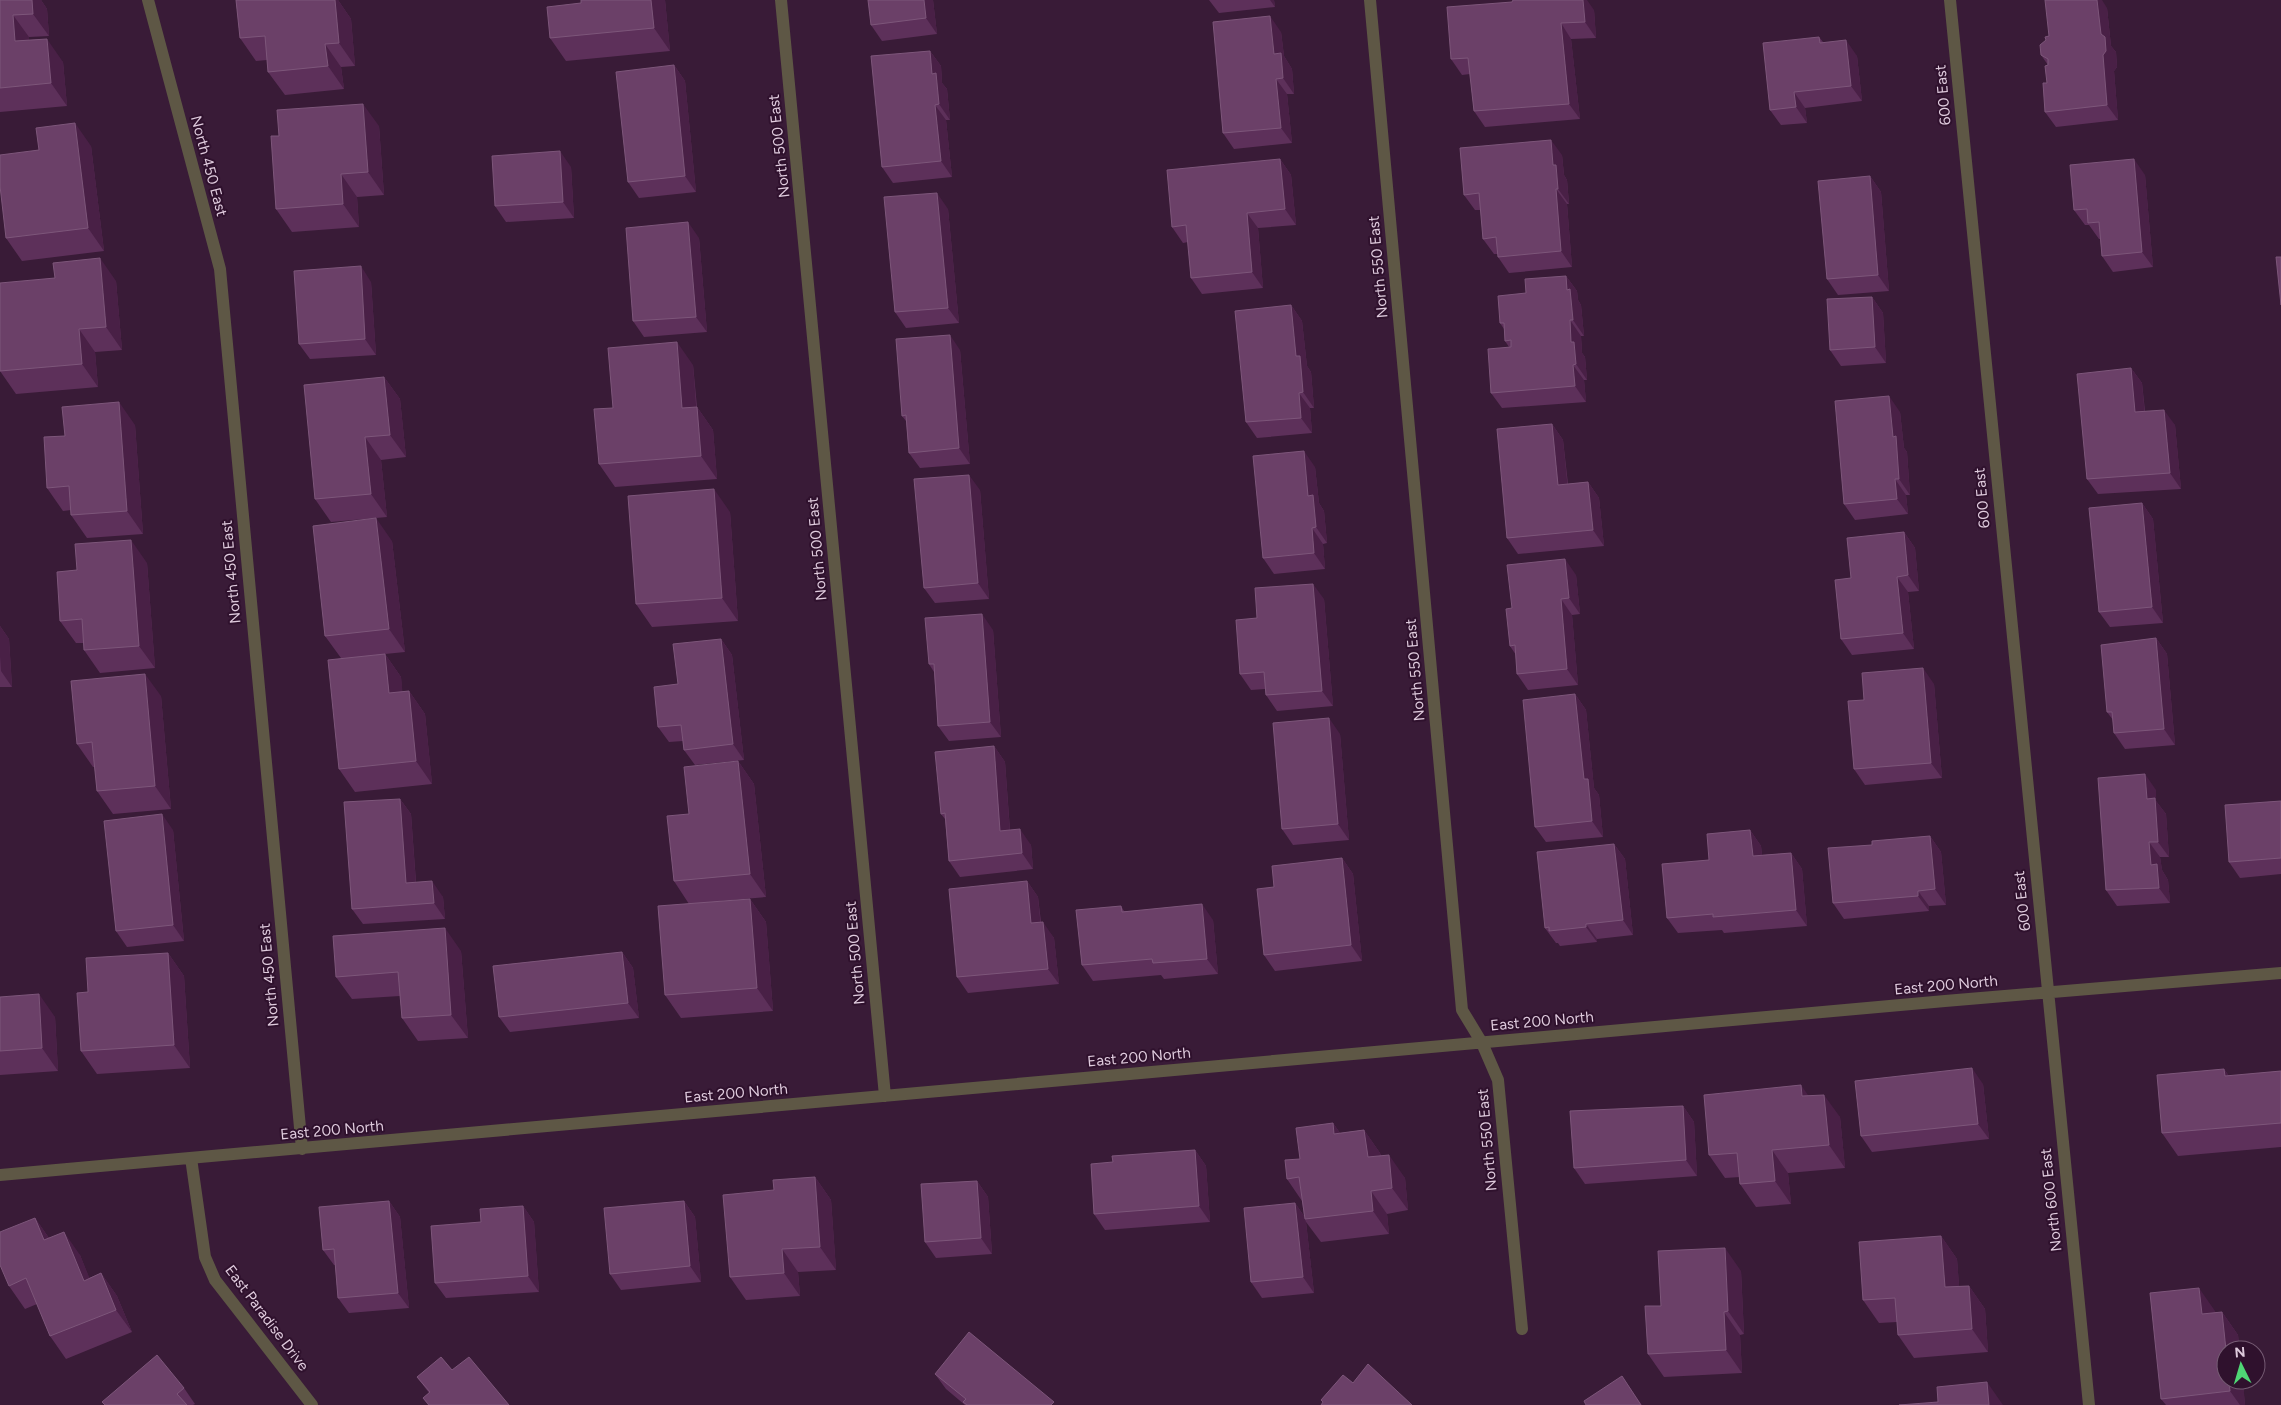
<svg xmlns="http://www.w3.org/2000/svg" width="2281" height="1405" viewBox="0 0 2281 1405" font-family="Figtree,sans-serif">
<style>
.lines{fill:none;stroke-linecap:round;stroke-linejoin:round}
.minor{stroke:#5e5745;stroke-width:12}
.wall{fill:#5d305a}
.shaded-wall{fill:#492046}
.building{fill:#6b4068;stroke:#7d567a}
.labels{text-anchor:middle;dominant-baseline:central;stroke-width:4;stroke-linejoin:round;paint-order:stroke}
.street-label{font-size:15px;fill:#dfcbdd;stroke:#2f112d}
</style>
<rect width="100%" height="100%" fill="#391b37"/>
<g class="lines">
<!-- minor -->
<path class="minor" d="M148,0l72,269 82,880
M781,0l104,1096
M1370,0l92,1010 20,33 16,37 24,249
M1950,0l139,1405
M191,1158l14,99 10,23 97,125
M0,1175l1945,-174 336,-28"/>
</g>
<!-- wall -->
<path class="wall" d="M0,0h41l6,9 2,27 -20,1v3l34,22 4,44 -67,6z
M236,0h102l13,19 4,47 -14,1 3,22 -59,6 -17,-23 -1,-12 -11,1 -16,-23z
M665,0l5,51 -104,10 -16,-23 31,-35z
M933,0l4,34 -55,7 -11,-16z
M1209,0h65l1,7 -56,6z
M2107,8l4,38 5,6 1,15 -3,4 4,49 -62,7 -11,-15 3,-47 -7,-10 8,-19z
M1594,10l2,28 -25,1 9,80 -95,8 -11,-16 -4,-37 -8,1 -11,-16z
M1281,32l3,24 8,13 2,25h-7l5,49 -58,6 -11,-16z
M1819,37l4,5 34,14 5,45 -57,7 2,15 -26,2 -11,-15z
M930,51l11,15 1,17 5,6 3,31h-4l6,57 -59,6 -11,-16z
M674,65l11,16 11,111 -57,6 -11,-16z
M379,126l5,69 -27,2 2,30 -67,5 -16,-23z
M91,146l13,105 -82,10 -16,-23z
M1562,155l2,20 3,5 2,24h-2l5,63 -63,6 -11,-16v-3h-4l-11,-15 -2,-29h-6l-11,-15z
M1280,159l11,16 5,50 -38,3 5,60 -61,6 -11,-16 -3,-36 -5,1 -11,-16z
M571,167l3,51 -68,4 -11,-16z
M2145,175l8,92 -40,5 -11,-16 -2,-17h-1l-10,-14h-4l-11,-15z
M1870,176l11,16 8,99 -51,4 -11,-16z
M948,209l11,114 -53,5 -11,-16z
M699,238l8,94 -63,5 -11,-16z
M1566,276l11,15 1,9 3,5 3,31h-3l1,17 3,4 2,23h-3l2,22 -84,6 -11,-15 18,-46 -4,-6 -1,-12 -4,-6 26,-30z
M116,281l6,69 -27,2 3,35 -82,7 -16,-23z
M371,282l5,73 -66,4 -11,-15z
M1872,297l11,16 3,50 -45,3 -11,-16z
M1291,305l11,16 5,45 4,6 3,36h-4l2,25 -55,5 -11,-16z
M960,350l10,114 -50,4 -11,-15 -3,-32 -4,-5z
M693,365l4,42 16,23 4,49 -102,8 -16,-23 14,-56z
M2131,368l11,15 3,28 30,14 6,64 -83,5 -11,-15z
M384,377l16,22 6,58 -25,3 6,57 -56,5 -16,-23z
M1900,412l4,36 3,4 3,43h-4l2,19 -53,6 -11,-16z
M1552,424l11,16 5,44 20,-2 11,16 5,48 -86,8 -11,-16z
M135,425l8,109 -56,4 -16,-23v-5l-8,1 -16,-23 18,-52z
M1315,467l4,36 5,8 3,32 -4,1 2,25 -51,5 -11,-16z
M980,490l9,109 -54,4 -11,-15z
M2142,503l11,16 10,104 -53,4 -11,-15z
M730,512l8,109 -86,6 -16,-23z
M1904,532l11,16 4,43 -11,1 6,57 -62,6 -11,-16 10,-61z
M392,541l13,111 -20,2 16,23 1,15 7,-1 16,23 7,70 -77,8 -16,-23 2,-111 -16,-22z
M147,563l8,105 -55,5 -16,-23v-7h-8l-16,-22 17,-51z
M1576,575l4,39 -8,1 6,70 -50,5 -11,-16 -1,-19 -6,-9 2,-38z
M1324,599l9,107 -56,5 -11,-16 -1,-6 -14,1 -11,-16 17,-56z
M0,626l9,13 3,48h-12z
M993,630l8,107 -52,4 -11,-15 -4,-54 -5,-8z
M2156,638l11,16 8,91 -50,4 -11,-16 -1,-13 -6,-8z
M721,639l11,16 12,105 -49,5 -11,-15 -1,-9 -14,1 -11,-15 20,-43z
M1934,684l8,94 -77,7 -11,-16z
M1575,694l11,16 8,78 5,7 4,42 -57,5 -11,-15z
M161,696l10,113 -58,5 -16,-23 -2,-24h-2l-16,-23z
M1340,734l9,106 -56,5 -11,-16z
M994,746l11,16 5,68 21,15 2,24 -73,8 -11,-16 -4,-42 -4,-5z
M738,761l16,23 12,113 -57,5 41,-3 16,23 7,89 -92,7 -16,-23 24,-91 -15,-23 15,-67z
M2156,790v11l10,13 3,43h-9l2,13 6,10 2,23 -53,3 -11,-16z
M400,799l11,15 5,68 27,15 2,22 -82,5 -11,-15z
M2281,801v73l-41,4 -11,-16z
M173,830l11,111 -57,6 -11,-16z
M1750,830l11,16 1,9 29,-2 11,16 5,57 -83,7 -2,-3 -44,3 -11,-15 42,-58z
M1930,836l11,16 5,53 -17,1v5l-85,8 -11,-16 39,-58z
M1614,844l11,15 8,76 -36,4v3l-37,4 -2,-3h-2l-11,-15z
M1342,858l11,16 9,87 -87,10 -11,-16 10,-68z
M1027,881l11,16 3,25 13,16 5,46 -91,9 -11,-16z
M1121,906l3,5 89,9 5,54 -54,5 -3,-4 -68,6 -11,-16z
M461,951l7,87 -50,3 -16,-23 -2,-22 -48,3 -16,-22z
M622,952l11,16 6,50 -129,14 -11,-15z
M168,953l16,23 6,92 -93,6 -16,-23 7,-59z
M0,997l55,20 3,54 -58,4z
M2224,1069l5,7 52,-5v76l-103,9 -16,-23z
M1983,1084l6,55 -117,13 -11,-16z
M1809,1096l31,21 5,51 -57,5 3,31 -35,3 -16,-23v-7l-15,1 -16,-23z
M1683,1106l11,16 3,54 -112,8 -11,-16z
M1333,1123l7,10 24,-3 16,23 1,3 24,22 3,32 -21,4 2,20 -68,8 -15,-20 8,71 -52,5 -11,-16 44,-79 9,13 -2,-15 -15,-22 13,-20z
M1195,1150l11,16 4,56 -105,8 -11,-16 19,-52z
M815,1177l16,23 5,70 -38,2 2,24 -54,4 -16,-23 44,-87z
M977,1181l11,16 4,57 -56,4 -11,-16z
M389,1201l11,16 9,91 -60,5 -11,-15 -3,-33h-1l-11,-15z
M684,1201l11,16 6,65 -80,8 -11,-16z
M523,1206l11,16 5,70 -93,6 -11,-15 46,-61z
M35,1218l14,20 31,17 9,23 12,-5 16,23 15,36 -66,27 -16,-23 -13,-32 -12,5 -16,-23z
M1941,1236l16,23 2,27h10l16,23 3,43 -74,6 -16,-23 -1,-13 -18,1 -16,-23z
M1741,1271l3,63 -4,1 2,38 -78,4 -16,-23 13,-48z
M2215,1311v1h7l16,23 7,70h-79l-5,-6z
M452,1370l57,35h-81l-5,-7 6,-5 -12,-16z
M935,1374l116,31h-86l-19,-16z
M184,1388l11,16 -2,1h-89z"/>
<!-- shaded-wall -->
<path class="shaded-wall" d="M32,0h9l6,9 2,27 -16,-22z
M335,0h3l13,19 4,47 -16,-23z
M651,0h14l5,51 -16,-23z
M924,0h9l4,34 -11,-16z
M1270,0h4l1,7z
M1583,0h4l7,10 2,28 -11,-16z
M2097,0h5l5,8 4,38 5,6 1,15 -3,4 4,49 -11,-15z
M13,15l16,22 2,27 -16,-23z
M1270,16l11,16 3,24 8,13 2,25 -11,-16 -9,-24z
M1561,23l10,16 9,80 -11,-15z
M47,39l16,23 4,44 -16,-23z
M1846,40l11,16 5,45 -11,-15z
M325,44l16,23 3,22 -16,-23z
M930,51l11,15 1,17 5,6 3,31 -11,-16 -7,-30z
M674,65l11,16 11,111 -11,-16z
M1276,79l11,15 5,49 -11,-15z
M1794,92l11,16 2,15 -11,-16z
M363,104l16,22 5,69 -16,-23z
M935,105l11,15 6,57 -11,-16z
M75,123l16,23 13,105 -16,-23z
M1551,140l11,15 2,20 3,5 2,24 -11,-15 -5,-24z
M560,151l11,16 3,51 -11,-16z
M1280,159l11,16 5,50 -11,-16z
M2134,159l11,16 8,92 -11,-15z
M341,174l16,23 2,30 -16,-23z
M1870,176l11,16 8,99 -11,-16z
M1556,189l11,15 5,63 -11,-16z
M937,193l11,16 11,114 -11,-15z
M1247,213l11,15 5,60 -11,-16z
M688,222l11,16 8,94 -11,-15z
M100,258l16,23 6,69 -16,-23z
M361,266l10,16 5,73 -11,-16z
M1566,276l11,15 1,9 3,5 3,31 -11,-16 -6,-30z
M1872,297l11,16 3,50 -11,-16z
M1291,305l11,16 5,45 4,6 3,36 -11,-16 -7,-36z
M1570,320l11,16 1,17 3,4 2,23 -11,-16 -5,-22z
M79,329l16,23 3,35 -16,-23z
M950,335l10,15 10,114 -11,-16z
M677,342l16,23 5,66 -16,-23z
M1573,365l11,15 2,22 -11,-16z
M2131,368l11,15 4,44 -11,-15z
M384,377l16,22 6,58 -16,-22z
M1299,393l11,15 2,25 -11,-15z
M1889,396l11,16 4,36 3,4 3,43 -11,-16 -6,-42z
M119,402l16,23 8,109 -16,-23z
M697,407l16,23 4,49 -16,-23z
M2164,410l11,15 6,64 -11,-16z
M1552,424l11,16 6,60 -11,-15z
M365,437l16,23 6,57 -16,-23z
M1304,451l11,16 4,36 5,8 3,32 -11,-16 -8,-31z
M969,475l11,15 9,109 -11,-16z
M1895,479l11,16 2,19 -11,-15z
M1588,482l11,16 5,48 -11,-16z
M714,489l16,23 8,109 -16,-23z
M2142,503l11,16 10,104 -11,-16z
M376,518l16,23 13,111 -16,-23z
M1312,528l11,16 2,25 -11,-16z
M1904,532l11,16 4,43 -11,-16z
M131,540l16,23 8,105 -16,-22z
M1565,559l11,16 4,39 -11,-16z
M1897,577l11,15 6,57 -11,-16z
M1313,584l11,15 9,107 -11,-15z
M1561,599l11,16 6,70 -11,-16z
M982,614l11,16 8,107 -11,-15z
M0,626l9,13 3,48 -11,-16 -1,-15z
M2156,638l11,16 8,91 -11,-16z
M721,639l11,16 12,105 -11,-16z
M385,654l16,23 4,39 -16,-23z
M1923,668l11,16 8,94 -11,-15z
M145,674l16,22 10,113 -16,-23z
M409,691l16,23 7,70 -16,-23z
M1575,694l11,16 8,78 5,7 4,42 -11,-16 -8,-42z
M1329,718l11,16 9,106 -11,-16z
M994,746l11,16 6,85 -11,-16z
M738,761l16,23 12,113 -16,-23z
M2145,774l11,16v11l10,13 3,43 -11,-15 -11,-43z
M400,799l11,15 6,85 -11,-16z
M162,814l11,16 11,111 -11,-16z
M1020,829l11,16 2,24 -11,-16z
M1750,830l11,16 3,26 -11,-16z
M1930,836l11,16 5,53 -11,-16z
M2149,842l11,15 2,13 6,10 2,23 -11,-15 -8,-23z
M1614,844l11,15 8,76 -10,-15z
M1791,853l11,16 5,57 -11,-16z
M1342,858l11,16 9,87 -11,-16z
M432,881l11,16 2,22 -11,-16z
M1027,881l11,16 4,42 -11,-16z
M1918,891l11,15v5l-11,-15z
M750,899l16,23 7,89 -16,-23z
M1202,904l11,16 5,54 -11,-15z
M1043,922l11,16 5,46 -11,-15z
M1586,924l11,15v3l-11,-15z
M445,928l16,23 7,87 -17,-23z
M622,952l11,16 6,50 -11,-15z
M168,953l16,23 6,92 -16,-23z
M39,994l16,23 3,54 -16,-23z
M1972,1068l11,16 6,55 -11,-15z
M2224,1069l16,23 -15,-16z
M1801,1085l16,23 -15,-12z
M1824,1095l16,22 5,51 -16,-23z
M1683,1106l11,16 3,54 -11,-16z
M1333,1123l16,23 -15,-12z
M1364,1130l16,23 4,27 -16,-23z
M1195,1150l11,16 4,56 -11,-16z
M1772,1150l16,23 3,31 -16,-23z
M1389,1155l16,23 3,32 -16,-22z
M815,1177l16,23 5,70 -16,-23z
M977,1181l11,16 4,57 -11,-16z
M1371,1191l16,23 2,20 -16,-23z
M389,1201l11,16 9,91 -11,-15z
M684,1201l11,16 6,65 -11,-16z
M1295,1203l11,16h-1l1,3 8,71 -11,-16z
M523,1206l11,16 5,70 -11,-16z
M35,1218l16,23 -7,-1z
M64,1232l16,23 20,48 -16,-22z
M1941,1236l16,23 4,51 -16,-23z
M1725,1248l16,23 3,63 -16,-23z
M782,1249l16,23 2,24 -16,-23z
M101,1273l16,23 15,36 -16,-22z
M1969,1286l16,23 3,43 -16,-23z
M2199,1288l16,23 3,25 -16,-22z
M1724,1312l16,23 2,38 -16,-23z
M2222,1312l16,23 2,15h-14z
M1622,1376l20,29h-1z
M2229,1380h14l2,25h-5l-10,-14z
M1987,1382l16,23h-14z"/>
<!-- building -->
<path class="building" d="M0,0h32l1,14 -20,1 2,26 32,-2 4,44 -51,5z
M236,0h99l4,43 -14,1 3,22 -60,6 -3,-36 -25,2z
M581,0h70l3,28 -104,10 -3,-31 34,-4z
M868,0h56l2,18 -55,7z
M1513,0h70l2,22 -24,1 8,81 -95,7 -6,-53 -17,1 -4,-52 65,-5z
M2045,0h52l4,34 4,3 1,14 -3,4 4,50 -62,7 -2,-29h4l-2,-17 3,-1v-6l-7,-4 -1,-10 6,-5 -1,-3 4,-1z
M1270,16l4,38 7,-1 2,25 -7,1 5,49 -58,5 -10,-111z
M1819,37l1,6 26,-3 5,46 -57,6 2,15 -26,3 -7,-67z
M930,51l2,23 4,-1 3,31 -4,1 6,56 -59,6 -11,-111z
M674,65l11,111 -57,6 -12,-110z
M363,104l5,68 -27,2 2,30 -67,5 -5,-73h8l-2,-26z
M75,123l13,105 -82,10 -6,-52v-31l39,-5 -3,-22z
M1551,140l2,25h3l2,24h-2l5,62 -63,6 -2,-20 -13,2 -4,-46 -15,2 -4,-47z
M560,151l3,51 -68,4 -3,-50z
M1280,159l5,50 -38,4 5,59 -61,6 -5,-53 -14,2 -5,-57z
M2134,159l8,93 -40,4 -3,-34 -11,1 -1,-14 -13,1 -4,-45z
M1870,176l8,99 -51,4 -9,-98z
M937,193l11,115 -53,4 -11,-115z
M688,222l8,95 -63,4 -7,-93z
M2276,257h5v48z
M100,258l6,69 -27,2 3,35 -82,7v-88l55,-5 -2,-15z
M361,266l4,73 -66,5 -5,-73z
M1566,276l1,14 3,-1 3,31h-3l1,22h3l2,22 -3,1 2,21 -84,7 -3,-44 23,-2v-7l-6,1 -1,-18h-4l-2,-27 28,-3 -1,-14z
M1872,297l3,50 -45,3 -3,-51z
M1291,305l5,51h4l3,36 -4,1 2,25 -55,4 -11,-111z
M950,335l9,113 -50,5 -3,-38 -4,1 -6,-77z
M677,342l5,66 15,-1 4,49 -102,8 -5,-55 19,-1 -5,-60z
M2131,368l4,44 29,-2 6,63 -83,6 -10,-105z
M384,377l6,58 -25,2 6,57 -56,5 -11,-114z
M1889,396l4,41 3,-1 3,43h-4l2,20 -53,5 -9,-103z
M119,402l8,109 -56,4 -2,-29 -22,2 -3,-51 21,-1 -3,-29z
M1552,424l6,61 30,-3 5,48 -86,8 -10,-109z
M1304,451l4,45 5,-1 3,32 -4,1 2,25 -51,5 -10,-102z
M969,475l9,108 -54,5 -10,-109z
M714,489l8,109 -86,6 -8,-108z
M2142,503l10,104 -53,5 -10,-104z
M376,518l13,111 -64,7 -12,-110z
M1904,532l4,43 -11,2 6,56 -62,6 -6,-59 16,-2 -4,-40z
M131,540l8,106 -55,4 -2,-31 -22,2 -3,-49 20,-2 -2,-26z
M1565,559l4,39 -8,1 6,70 -50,5 -2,-29 -5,1 -4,-37 6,-1 -5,-43z
M1313,584l9,107 -56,4 -2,-23 -24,2 -4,-54 21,-2 -2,-30z
M982,614l8,108 -52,4 -4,-62h-5l-4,-46z
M2156,638l8,91 -50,4 -2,-21h-5l-6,-67z
M721,639l12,105 -49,6 -3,-25 -23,2 -4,-40 24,-3 -5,-40z
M385,654l4,39 20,-2 7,70 -77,8 -11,-109z
M1923,668l8,95 -77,6 -6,-68 16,-1 -2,-27z
M145,674l10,112 -58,5 -5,-49 -15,2 -6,-63z
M1575,694l9,85h4l4,42 -57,6 -12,-127z
M1329,718l9,106 -56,5 -9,-106z
M994,746l6,85 20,-2 2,24 -73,8 -4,-48 -4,1 -6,-62z
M738,761l12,113 -76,7 -7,-65 22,-2 -5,-47z
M2145,774l2,25 8,-1 3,44h-9l2,23 6,-1 2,24 -53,2 -8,-112z
M400,799l6,84 26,-2 2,22 -82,6 -8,-107z
M2281,801v57l-52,4 -4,-57z
M162,814l11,111 -57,6 -12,-110z
M1750,830l3,26 38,-3 5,57 -83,7v-3l-46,4 -5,-54 47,-4 -2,-26z
M1930,836l5,53 -17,2v5l-85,7 -5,-55 44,-3v-4z
M1614,844l9,76 -37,4v3l-37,4v-4l-4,1 -8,-76z
M1342,858l9,87 -87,10 -7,-66 17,-2 -2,-21z
M1027,881l4,42 12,-1 5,47 -91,8 -8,-88z
M750,899l7,89 -92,7 -7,-89z
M1202,904l5,55 -54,4 -1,-4 -70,6 -6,-55 45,-4 1,6z
M445,928l6,87 -49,3 -4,-46 -62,5 -3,-41z
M622,952l6,51 -129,14 -6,-51z
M168,953l6,92 -93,6 -4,-58 11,-1 -2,-34z
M39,994l3,54 -42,3v-54z
M1972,1068l6,56 -117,12 -6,-55z
M2224,1069l1,7 56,-5v52l-119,10 -5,-58z
M1801,1085l1,11 22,-1 5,50 -57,5 3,31 -35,3 -3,-31 -28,2 -5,-60z
M1683,1106l3,54 -112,8 -4,-57z
M1333,1123l1,11 30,-4 4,27 21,-2 3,33 -21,3 2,20 -68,8 -6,-42 -12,2 -2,-19 15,-1 -4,-31z
M1195,1150l4,56 -105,8 -3,-50 22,-2 -1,-6z
M815,1177l5,70 -38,2 2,24 -54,4 -7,-82 51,-5 -1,-10z
M977,1181l4,57 -56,4 -4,-58z
M389,1201l9,92 -60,5 -4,-49 -11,1 -4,-43z
M684,1201l6,65 -80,8 -6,-66z
M1295,1203l8,74 -52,5 -7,-74z
M523,1206l5,70 -93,7 -4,-57 50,-4 -1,-13z
M35,1218l9,22 20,-8 20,49 17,-8 15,37 -66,26 -24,-58 -17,8 -9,-21v-33z
M1941,1236l4,51 24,-1 3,43 -74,6 -3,-37 -32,2 -4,-58z
M1725,1248l3,63 -4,1 2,38 -78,4 -3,-48h16l-3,-55z
M2199,1288l3,26 20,-2 4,38v30h3l1,11 -69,8 -11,-106z
M969,1332l85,70 -3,3h-84l-4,-3 3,-3 -31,-25z
M157,1355l27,33 -7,6 10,11h-82l-3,-3z
M441,1357l11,13 17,-13 40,48h-80l-6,-7 7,-6 -13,-15z
M1368,1364l44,41h-91l2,-3 -2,-2 22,-25 10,8z
M1622,1376l19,29h-55l-2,-4z
M1987,1382l2,23h-90l39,-3 -1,-15z"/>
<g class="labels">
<!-- street labels -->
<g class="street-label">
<text transform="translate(1943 95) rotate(-95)">600 East</text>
<text transform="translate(779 146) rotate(-96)">North 500 East</text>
<text transform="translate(209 166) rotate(75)">North 450 East</text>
<text transform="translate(1378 267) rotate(-95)">North 550 East</text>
<text transform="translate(1982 498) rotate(-95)">600 East</text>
<text transform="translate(817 549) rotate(-95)">North 500 East</text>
<text transform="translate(231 572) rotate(-95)">North 450 East</text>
<text transform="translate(1415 670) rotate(-95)">North 550 East</text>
<text transform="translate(2022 901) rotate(-96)">600 East</text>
<text transform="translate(855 953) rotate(-95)">North 500 East</text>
<text transform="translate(269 975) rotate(-95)">North 450 East</text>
<text transform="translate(1946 985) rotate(-5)">East 200 North</text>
<text transform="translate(1542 1021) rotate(-5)">East 200 North</text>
<text transform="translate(1139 1057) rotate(-5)">East 200 North</text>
<text transform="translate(736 1093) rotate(-5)">East 200 North</text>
<text transform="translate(332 1130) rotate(-5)">East 200 North</text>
<text transform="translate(1487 1140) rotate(-95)">North 550 East</text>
<text transform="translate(2051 1200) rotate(-96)">North 600 East</text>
<text transform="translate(267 1318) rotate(53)">East Paradise Drive</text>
</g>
</g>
<!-- north arrow -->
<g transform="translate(2241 1365) rotate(355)"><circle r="24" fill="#2f112d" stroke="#755b73"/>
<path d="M0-4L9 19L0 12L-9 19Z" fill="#4fd675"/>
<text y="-8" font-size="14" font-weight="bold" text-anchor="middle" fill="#dfcbdd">N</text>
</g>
</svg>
